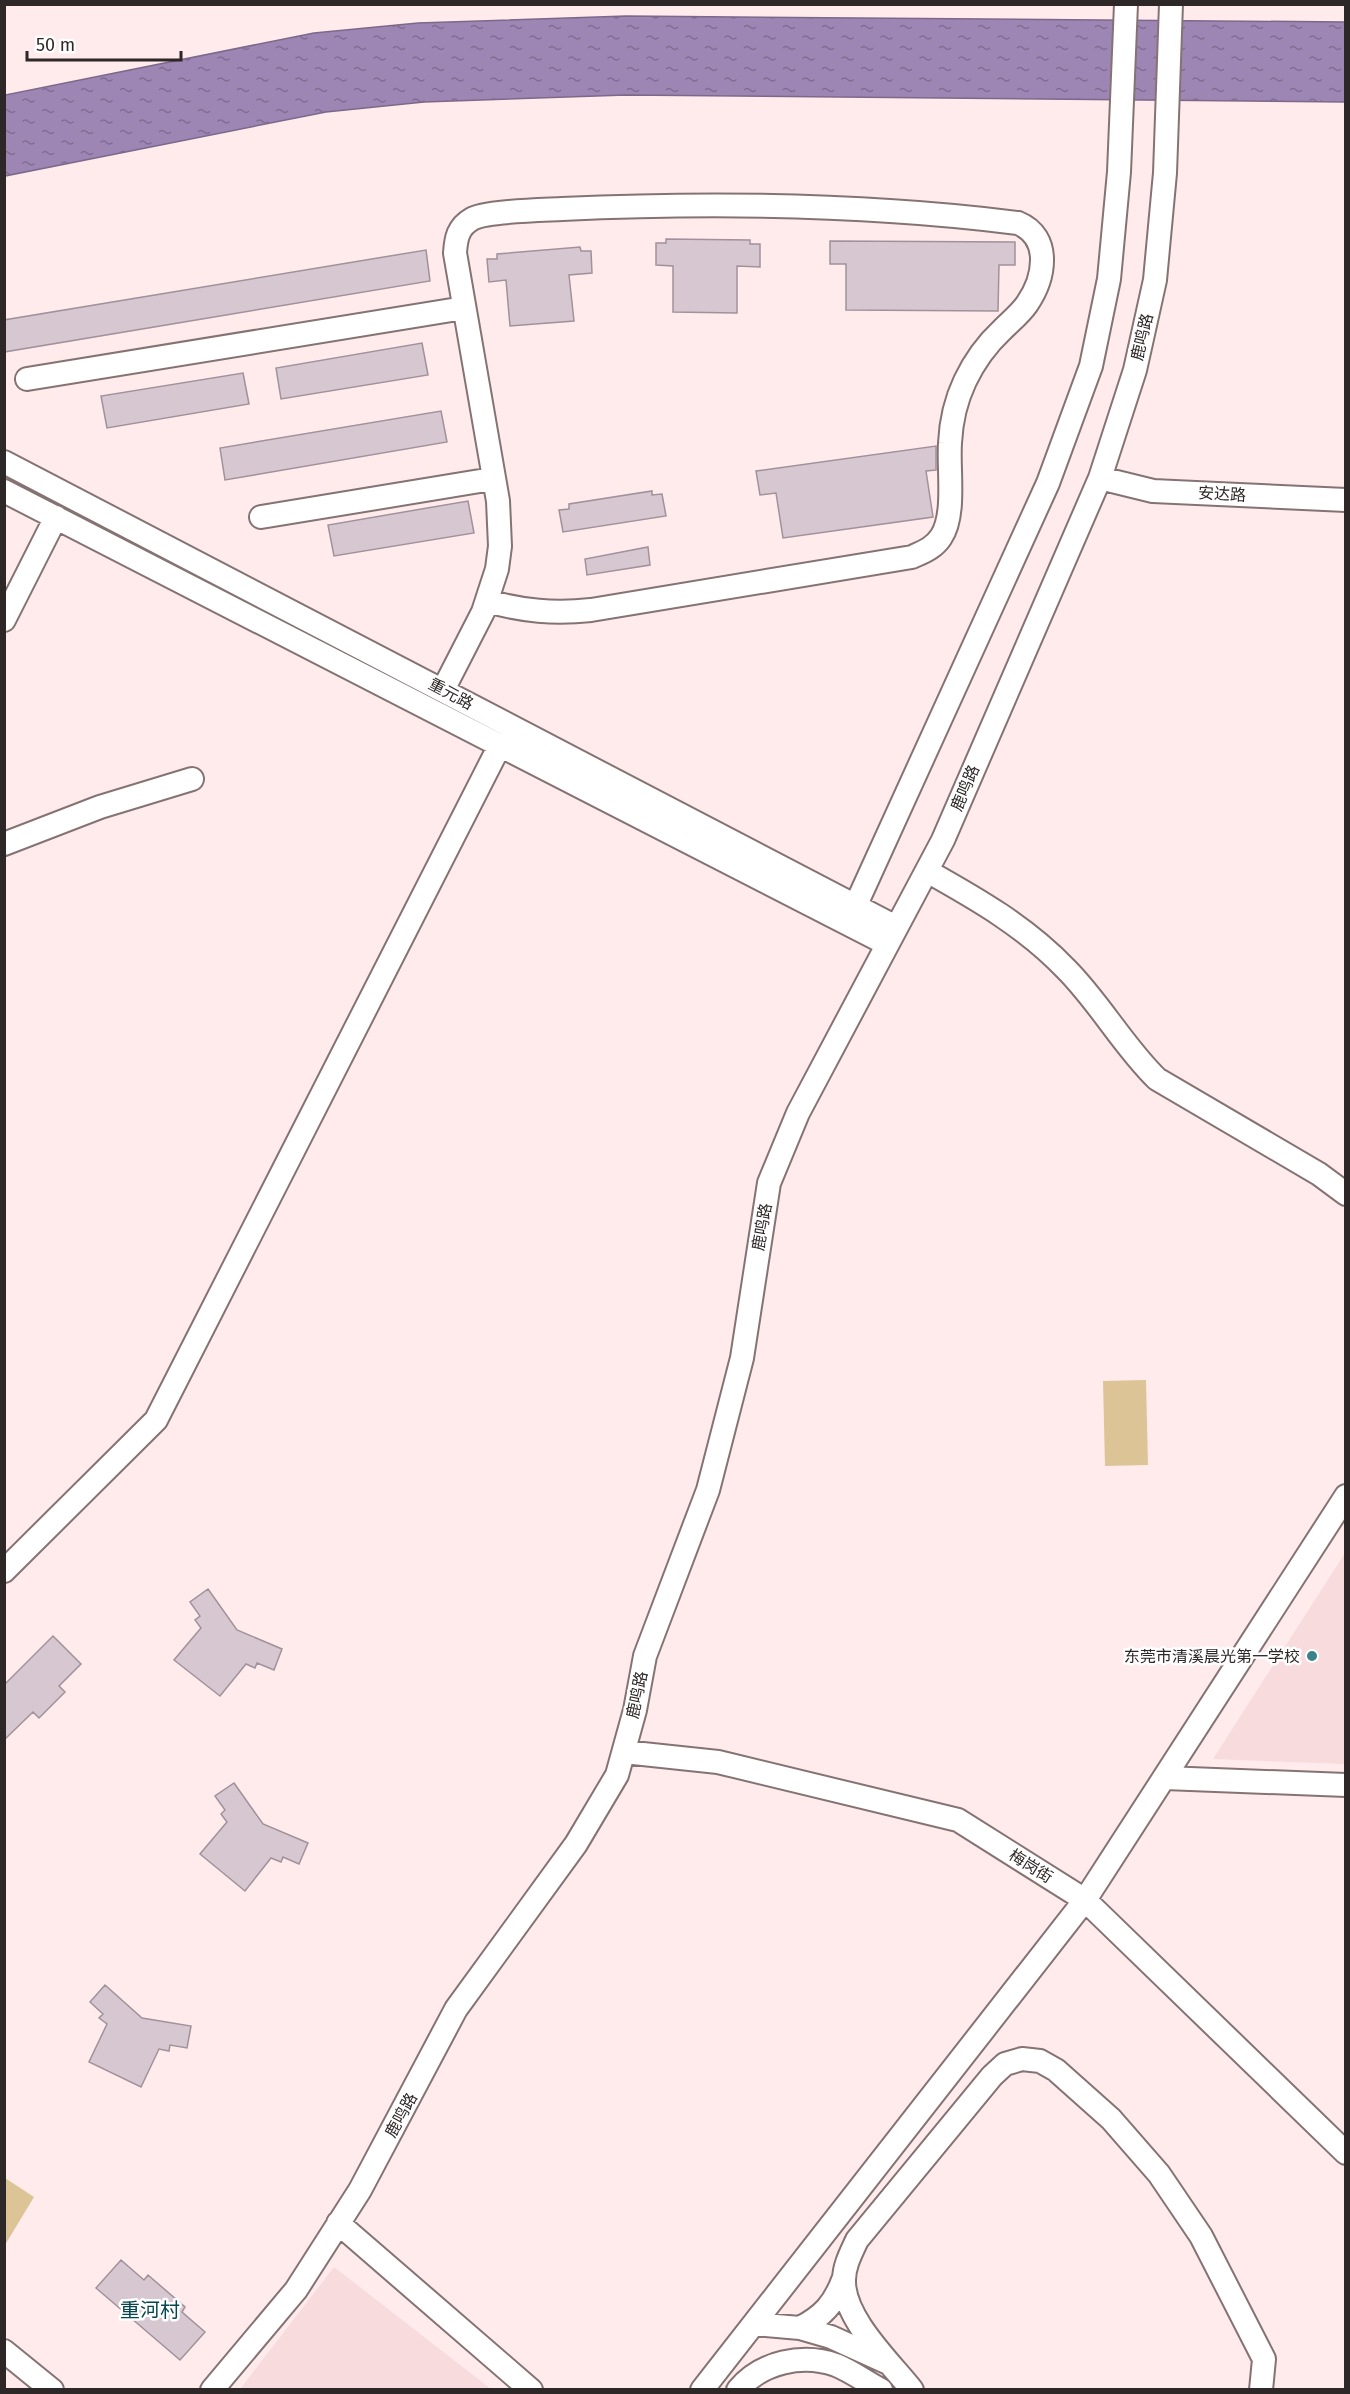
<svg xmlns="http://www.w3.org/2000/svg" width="1350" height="2394" viewBox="0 0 1350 2394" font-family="'Fira Sans','Noto Sans SC',sans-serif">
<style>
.built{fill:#f8dbdd}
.park{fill:#ddc496}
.water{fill:url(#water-ripples);stroke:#7c698a;stroke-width:1.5}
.building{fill:#d7c7d0;stroke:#a0919a;stroke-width:1.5}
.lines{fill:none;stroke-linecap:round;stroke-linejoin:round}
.minor-casing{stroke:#857374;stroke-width:26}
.minor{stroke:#fff;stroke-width:22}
.poi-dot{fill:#3b828b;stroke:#fff;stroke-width:2}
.labels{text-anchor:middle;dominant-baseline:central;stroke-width:5;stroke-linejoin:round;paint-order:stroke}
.street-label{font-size:16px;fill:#2e2727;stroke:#fff}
.poi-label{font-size:16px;fill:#2e2727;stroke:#fff;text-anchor:end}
.quarter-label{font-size:20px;fill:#06474e;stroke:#fff}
</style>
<defs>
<pattern id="water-ripples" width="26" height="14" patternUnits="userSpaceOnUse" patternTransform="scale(1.5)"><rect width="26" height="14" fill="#9d85b4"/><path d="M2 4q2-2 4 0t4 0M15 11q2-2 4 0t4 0" fill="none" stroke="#806d92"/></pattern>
</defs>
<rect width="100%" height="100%" fill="#ffebec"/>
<!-- built -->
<path class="built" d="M1345,1553v211l-132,-5z
M334,2267l157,122h-251z"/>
<!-- park -->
<path class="park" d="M1146,1380l2,85 -43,1 -2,-85z
M5,2178l29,19 -29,48z"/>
<!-- water -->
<path class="water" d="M626,16l719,6v80l-719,-7 -202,7 -98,10 -321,64v-81l309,-62 104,-10z"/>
<!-- building -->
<path class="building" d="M666,239l84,1v4h10v23l-23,-1v47l-64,-1v-46l-17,-1v-22h10z
M830,241l185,1v23h-16l-1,46 -152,-1v-46h-16z
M580,247l1,4h10l1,22 -23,2 5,46 -64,5 -4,-46 -17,2 -2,-23h10v-5z
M426,250l4,31 -426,71v-32z
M422,343l6,32 -147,24 -5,-31z
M243,373l6,31 -142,24 -6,-32z
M441,411l6,31 -222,38 -5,-32z
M936,446v24l-10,1 7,46 -150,21 -7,-45 -16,2 -4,-24z
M652,491v4l10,-1 4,22 -103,16 -4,-22 10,-1v-5z
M468,501l6,32 -140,23 -6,-31z
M648,547l2,18 -63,10 -2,-16z
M208,1589l29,41 45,19 -8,21 -17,-7 -2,5 -9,-4 -26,32 -46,-36 27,-32 -6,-8 5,-4 -10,-14z
M53,1636l28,28 -22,22 6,6 -26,26 -6,-6 -29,28v-55z
M234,1783l29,41 45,19 -9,21 -16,-7 -2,5 -10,-4 -26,33 -45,-37 27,-32 -6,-8 4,-4 -10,-14z
M105,1985l37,33 49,8 -4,22 -17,-3 -1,6 -10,-2 -18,38 -52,-25 18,-38 -8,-6 4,-4 -13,-12z
M121,2260l23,20 4,-5 37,32 -3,5 23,20 -25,28 -84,-72z"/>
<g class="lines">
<!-- minor casing -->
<g class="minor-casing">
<path id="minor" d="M27,379l437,-71
M4,462l892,465
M1100,478l53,13 193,9
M4,491l883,453
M261,517l231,-38
M4,620l52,-103
M443,690l40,-78 14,-43 3,-23 -2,-45 -43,-248c1,-15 3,-26 17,-34 13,-8 73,-9 90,-10 152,-7 305,-5 456,14 34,14 27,55 9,81 -7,10 -16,17 -25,26 -15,14 -28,32 -37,51 -9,19 -14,41 -15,62 -2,26 6,72 -9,94 -7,11 -18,15 -29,20l-321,53c-37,4 -68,1 -104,-9
M4,844l96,-37 92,-28
M927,871c50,28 99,56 139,98 34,34 57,77 91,110l162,95 27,20
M849,920l199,-437 43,-117 18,-87 10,-107 7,-168
M4,1571l152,-151 344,-675
M624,1752l94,10 240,58 127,80 261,253
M1165,1778l181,7
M338,2223l193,167
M754,2324l46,4 31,9 55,25
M800,2328c23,-12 34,-24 43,-48
M4,2351l48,39
M212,2390l84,-100 64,-100 96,-181 120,-165 41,-69 18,-65 10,-54 63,-166 34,-132 27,-175 29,-70 145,-273 157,-362 35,-108 20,-90 10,-107 6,-169
M702,2390l383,-490 261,-404
M738,2390c23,-28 65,-37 98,-25 15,6 30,17 45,25
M912,2390c-23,-29 -69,-72 -68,-110 0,-14 7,-27 13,-40l135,-164 13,-12 17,-5 18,2 16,9 55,49 48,55 42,62 63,123 -3,31"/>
</g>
<!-- minor -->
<use href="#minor" class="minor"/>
</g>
<!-- markers -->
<circle class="poi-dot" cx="1312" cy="1656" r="6"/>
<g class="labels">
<!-- street labels -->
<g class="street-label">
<text transform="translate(1142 337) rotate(-77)">鹿鸣路</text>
<text transform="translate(1222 494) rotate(3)">安达路</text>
<text transform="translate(451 694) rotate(28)">重元路</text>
<text transform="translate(965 788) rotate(-67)">鹿鸣路</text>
<text transform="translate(762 1227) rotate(-80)">鹿鸣路</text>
<text transform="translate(637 1695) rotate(-78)">鹿鸣路</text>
<text transform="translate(1031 1866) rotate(32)">梅岗街</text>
<text transform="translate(401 2115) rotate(-61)">鹿鸣路</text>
</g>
<!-- poi labels -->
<g class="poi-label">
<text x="1300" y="1656">东莞市清溪晨光第一学校</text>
</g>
<!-- quarter labels -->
<g class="quarter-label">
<text x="150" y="2310">重河村</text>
</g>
</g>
<!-- border -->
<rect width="1350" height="2394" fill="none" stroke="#2e2727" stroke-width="12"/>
<!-- scale -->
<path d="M27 51v9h154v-9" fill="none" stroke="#2e2727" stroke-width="3"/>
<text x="36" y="51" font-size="18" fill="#2e2727" stroke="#ffffff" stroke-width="4.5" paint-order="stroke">50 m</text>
</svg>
